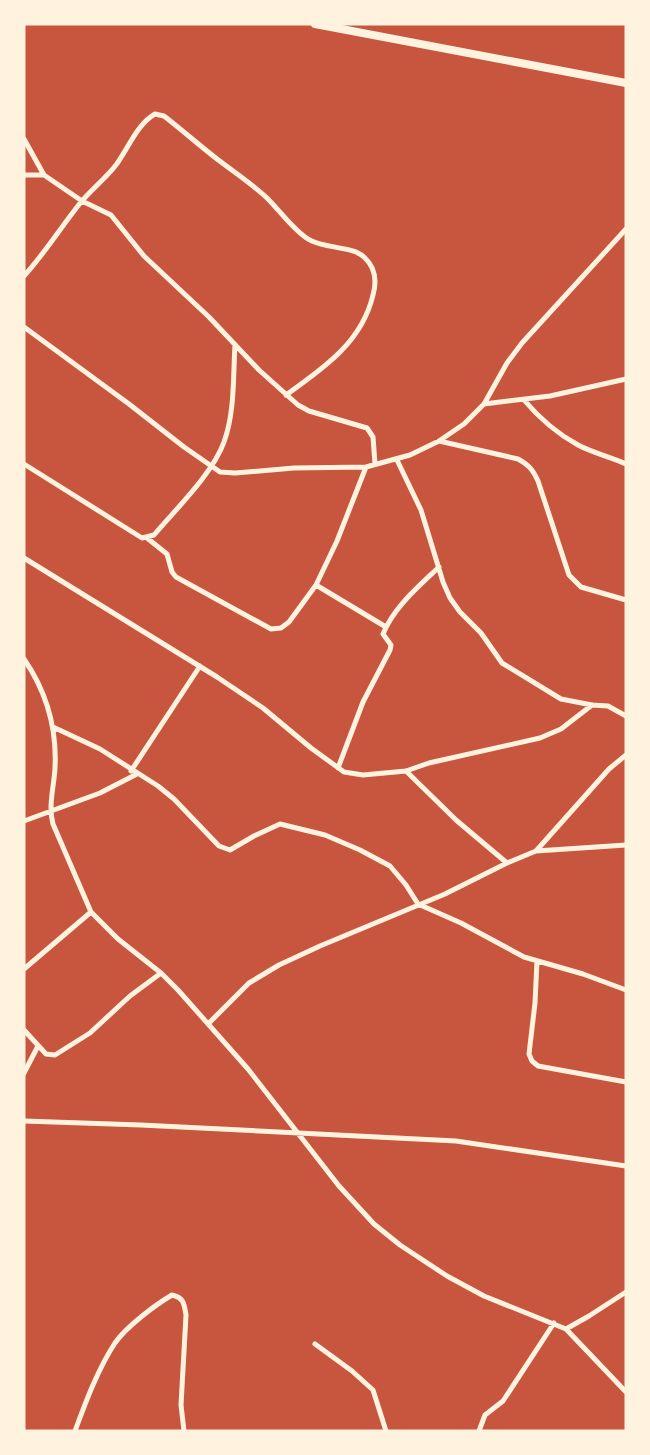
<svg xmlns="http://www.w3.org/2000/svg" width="650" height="1455" viewBox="0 0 650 1455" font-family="Helvetica,sans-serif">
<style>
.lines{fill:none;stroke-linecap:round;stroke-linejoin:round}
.minor{stroke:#fff3e0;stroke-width:5}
.secondary{stroke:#fff3e0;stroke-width:8}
</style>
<rect width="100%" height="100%" fill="#c8553d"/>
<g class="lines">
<!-- minor -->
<path class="minor" d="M24,139l20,36 38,26 29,14 33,41 65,61 50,53 39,35 11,6 58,17 6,9 2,27
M24,175h20
M24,276c21,-23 37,-49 57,-74 11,-13 24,-23 35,-37 12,-16 21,-41 39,-51l9,2c18,14 35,29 53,43 17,13 34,24 50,39 13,13 23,28 38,39 18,13 46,8 59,20 12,11 13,24 9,38 -11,47 -49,73 -87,100
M24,327l105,77 55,43 36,25 15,1 59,-5 72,-1 44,-12 29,-14 25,-17 20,-20 23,-41 15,-20 104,-114
M524,400c16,19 32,33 54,45 15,8 33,12 48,19
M484,404l66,-8 76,-17
M439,441l79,18c11,6 15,11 20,22l31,94 12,12 45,13
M397,460l24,50 22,72 7,16 10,14 21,21 21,30 59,36 31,6 16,1 18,10
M24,464l118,74 12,-3c22,-26 59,-62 70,-93 11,-30 9,-66 11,-97
M366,467l-29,74 -21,44 70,42
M147,538l20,16 5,18 4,5 95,52 10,-1 8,-6 27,-37
M24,558l193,119 46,31 48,40 33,24 19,3 43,-4 23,-8 111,-25 21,-9 31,-24
M24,659c22,32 33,70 31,109 -1,19 -7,37 -2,56l38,88 27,27 43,34 17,17 70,79 91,117 35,38 26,21 47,31 37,20 82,33 60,63
M53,727l47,22 58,37 16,13 45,47 11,4 24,-14 26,-12 45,11 35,15 30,16 16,19 12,19 43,19 63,34 59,17 43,16
M338,768l25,-66 27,-52 1,-5 -8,-11c11,-27 35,-47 56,-67
M131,771l69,-105
M406,771l50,49 51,43
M24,821l76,-28 37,-19
M536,851l90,-6
M537,961l-2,42 -6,51 3,7 6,5 88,16
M24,969l67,-57
M208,1024l41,-41 30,-18 41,-19 125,-52 62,-31 29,-12 73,-82 17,-14
M24,1030l22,24 9,1 35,-22 40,-37 31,-23
M24,1073l14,-27
M24,1121l117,4 315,16 170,25
M566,1329l23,-13 37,-24
M315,1344l37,27 21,19 13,41
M75,1431c11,-30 23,-62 40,-88 11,-16 40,-38 57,-48 12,3 12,8 14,20l-5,90 3,26
M479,1431l6,-16 18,-14 51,-78"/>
<!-- secondary -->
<path class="secondary" d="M315,24l311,59"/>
</g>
<!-- border -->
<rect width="650" height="1455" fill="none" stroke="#fff3e0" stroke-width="51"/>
</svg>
